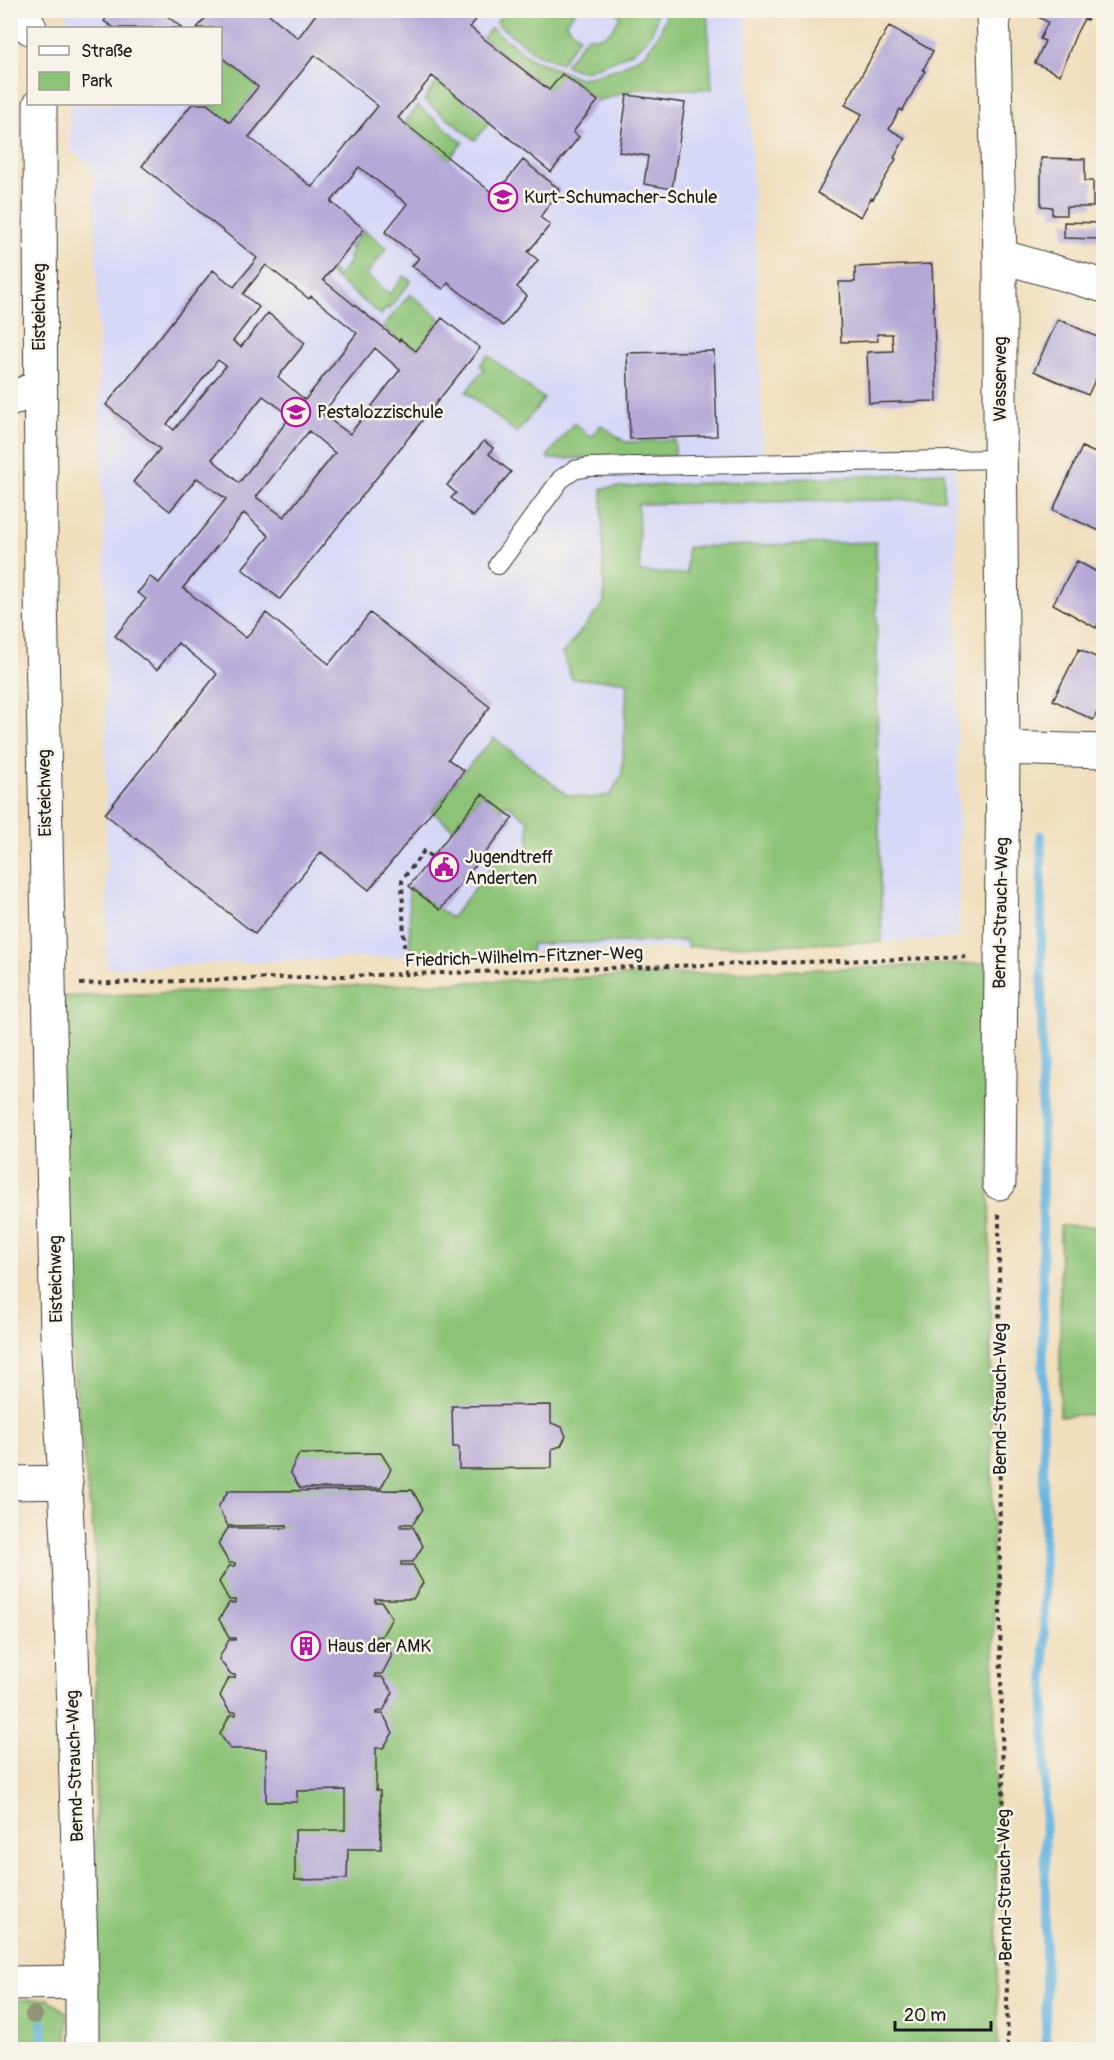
<svg xmlns="http://www.w3.org/2000/svg" width="1114" height="2060" viewBox="0 0 1114 2060" font-family="Pangolin,sans-serif">
<style>
.built{fill:#d6d8f8}
.green{fill:#8cc376;stroke:#547049;stroke-width:1.5}
.lines{fill:none;stroke-linecap:round;stroke-linejoin:round}
.stream{stroke:#65b4e0;stroke-width:9}
.building{fill:#b5a8d7;fill-rule:evenodd}
.lane-casing{stroke:#3c3934;stroke-width:20}
.street-casing{stroke:#3c3934;stroke-width:35}
.path{stroke:#3c3934;stroke-width:4;stroke-dasharray:4.5 4.5;stroke-linecap:butt}
.lane{stroke:#fff;stroke-width:18}
.street{stroke:#fff;stroke-width:33}
.tree{fill:#919376}
.labels{text-anchor:middle;dominant-baseline:central;stroke-width:5;stroke-linejoin:round;paint-order:stroke}
.poi-label{font-size:18px;fill:#1c1c1c;stroke:#f7f3e8;text-anchor:start}
.street-label{font-size:18px;fill:#1c1c1c;stroke:#f7f3e8}
</style>
<rect width="100%" height="100%" fill="#f7f3e8"/>
<filter id="ink" filterUnits="userSpaceOnUse"><feTurbulence type="fractalNoise" baseFrequency=".0167" numOctaves="2"/><feDisplacementMap in="SourceGraphic" scale="12" xChannelSelector="R" yChannelSelector="G"/><feConvolveMatrix kernelMatrix="1 2 1 2 8 2 1 2 1" color-interpolation-filters="sRGB"/></filter>
<filter id="wash" filterUnits="userSpaceOnUse"><feTurbulence type="fractalNoise" baseFrequency=".008" numOctaves="4" result="noise"/><feDisplacementMap in="SourceGraphic" scale="24" xChannelSelector="R" yChannelSelector="G"/><feGaussianBlur stdDeviation="1.35" result="paint"/><feColorMatrix in="noise" values="0 0 0 0 0 0 0 0 0 0 0 0 0 0 0 0 0 1.4 0 .05"/><feComposite in="paint" operator="in"/></filter>
<g filter="url(#wash)">
<rect width="100%" height="100%" fill="#f0debc"/>
<!-- built -->
<path class="built" d="M66,11h680l17,442 192,-8 4,493 -77,4 -472,14 -303,12 -2,-388 -10,-363 -3,-51 -22,-16 -1,-46h151v-76h-154z"/>
<!-- green -->
<path class="green" d="M505,11h71l-11,12 14,14 -18,26 -26,-10 -39,-30z
M615,11h41c2,32 -29,46 -55,54 -5,2 -13,6 -18,6 -5,0 -13,-4 -18,-6l22,-29c17,4 27,-5 33,-20z
M664,11h43l5,78h-75l-39,12 -35,-27 -14,16 -66,-52 8,-10 40,31 48,19 10,-1 33,-10 24,-14 13,-19 6,-15z
M227,62l31,25 -28,35 -23,-18h13l1,-34z
M438,80l52,42 -15,18 -51,-40z
M418,106l45,36 -14,17 -44,-36z
M364,230l23,18 -21,27 24,19 14,-18 7,5 -22,28 -2,-2 -6,8 -52,-42 2,-3 8,6 12,-16 -3,-3 5,-6 -3,-3z
M410,294l31,25 -25,32 -33,-24z
M488,355l56,44 -27,34 -51,-41 18,-23 -4,-4z
M574,423l17,14 10,-12 24,17 50,-2v16l-125,3 -3,-2z
M944,472v27l-306,5 2,68 47,2v-27l189,-5 2,250 4,150 -195,5v-6l-155,3 -1,8 -121,4 -1,-70 42,32 54,-67 24,-2 -1,-28 -21,-17 -5,6 -20,-16 -29,35 -21,-17 32,-41 30,-33 73,57 25,3 18,-3 12,-20 5,-94 -55,-2 -10,-25 42,-51 -2,-115z
M987,963l11,1086h-901l-2,-84 1,-408 -27,-224 -14,-336z
M1060,1226h43v188l-43,2z
M48,1999l19,14 1,36 -57,1v-50z"/>
<g class="lines">
<!-- stream -->
<path class="stream" d="M1041,835l5,1215
M42,2023l1,27"/>
</g>
<g id="blocks">
<!-- building -->
<path class="building" d="M113,10h47l22,18h-68l-10,-7z
M212,10h52l34,28 21,-28h165l-14,17 13,11 66,52 13,-16 36,27 -25,31 6,5 -28,35 -119,-96 -34,42 97,77 28,-35 37,30 -20,27 10,8 -22,27 10,8 -21,27 10,9 -24,30 -55,-43 -5,6 -31,-23 7,-8 -34,-26 22,-28 -48,-37 -28,35 33,27 -41,51 76,61 1,-2 16,12 26,-33 38,30 -200,251 -38,-30 27,-33 -25,-23 -61,75 63,50 20,-25 63,51 41,-51 120,94 -42,52 16,12 -95,119 -48,-38 -66,82 -150,-120 112,-140 -39,-31 -21,27 -42,-34 31,-37 -9,-6 4,-4 9,-12 9,6 67,-84 -29,-21 -27,33 -37,-29 27,-33 -54,-44 107,-135 21,17 23,-29 -115,-92 50,-62h15l23,18 28,-35 -38,-31v-28h-23zM315,55l63,51 -66,81 -63,-50zM266,265l43,34 2,-3 46,37 -52,67 -27,-23 27,-34 -37,-30 -27,34 -8,-6 26,-34 -16,-13zM375,348l25,22 -50,64 -28,-20zM218,360l8,6 -52,64 -7,-6zM263,396l28,20 -52,67 -27,-24zM309,431l26,22 -51,64 -28,-20z
M1036,10h56l-5,10 -3,-1 -8,15 -16,41 -25,-12 10,-22 -5,-2 8,-17 -14,-7z
M889,26l44,25 -10,19 2,1 -23,40 -2,-2 -11,20 16,9 -11,20 2,1 -23,40 -2,-1 -10,19 -44,-24 45,-79 -17,-9z
M627,95l58,8 -13,86 -28,-5 4,-28 -29,-4z
M1041,158l44,1v22h8v26h-27v8h-14v-8l-11,-1z
M1064,222l36,1v16l-36,-1z
M932,264l5,137 -68,2 -2,-51 26,-1 -1,-17h-15l1,7 -37,1 -2,-60h16v-15z
M1058,319l46,21v21l-16,34 -54,-24z
M714,351l3,85 -87,3 -3,-86z
M484,441l9,7 -4,6 22,18 -38,45 -22,-19 5,-5 -9,-8z
M1082,447l22,10v76l-51,-23z
M1077,561l27,15v39l-8,13 -43,-24z
M1079,649l25,12v38l-11,21 -40,-20z
M482,794l31,24 -73,92 -31,-24z
M551,1405v18l11,4 4,9 -5,10 -9,3v19l-93,1v-22h-6l-1,-41z
M381,1453l10,16 -10,19h-81l-10,-16 9,-18z
M412,1490l11,19 -10,15h-12v3h12l10,19 -10,16h-12v3h12l10,18 -10,16h-38v3h7l10,16 -10,18 -7,1v3h7l10,15 -10,19h-7v3h7l11,15 -10,19 -7,1v2h7l10,19 -10,15h-7v42l4,1 1,58h-33l-1,30 -52,1v-50h50v-40l-48,1v11h-31v-53h-36l-10,-15 10,-19h6v-3h-6l-10,-16 9,-18h6v-3l-5,-1 -11,-15 1,-3 9,-16h6v-2h-6l-10,-19 10,-16h6v-3h-6l-10,-18 10,-16h6v-3h-6l-11,-19 10,-16h59v-3l-59,1 -10,-19 10,-16z"/>
</g>
</g>
<g filter="url(#ink)">
<use href="#blocks" fill-opacity="0" stroke="#3c3934" stroke-width="1.5"/>
<g class="lines">
<!-- lane casing -->
<g class="lane-casing">
<path id="lane" d="M498,565l63,-86 13,-9 15,-3 411,-8"/>
</g>
<!-- street casing -->
<g class="street-casing">
<path id="street" d="M22,10l8,18
M993,10l7,246v171l3,321 -4,435
M40,104l1,491 9,433 7,305 13,248 12,401v68
M1000,256l104,30
M10,400l29,-14
M1003,748l101,3
M10,1483l56,-1
M10,1983l72,-1"/>
</g>
<!-- path -->
<path class="path" d="M405,974l-3,-94 22,-29 8,6
M80,984l889,-27
M999,1214l1,408 8,428"/>
<!-- lane -->
<use href="#lane" class="lane"/>
<!-- street -->
<use href="#street" class="street"/>
</g>
<!-- trees -->
<circle class="tree" cx="34" cy="2015" r="9"/>
</g>
<!-- icons -->
<defs>
<g id="school-ring" transform="scale(1.5)"><circle r="9.5" fill="#f7f3e8" stroke="#b5179e" stroke-width="1.5"/><path d="M0-5L7-2L0 1L-7-2ZM-4 1L0 2.5L4 1V4Q0 6-4 4Z" fill="#b5179e"/></g>
<g id="civic-ring" transform="scale(1.5)"><circle r="9.5" fill="#f7f3e8" stroke="#b5179e" stroke-width="1.5"/><path d="M-.6-6.5H3V-4.5H.6V-3L4-1V1h2V6H-6V1h2V-1L-.6-3ZM-1.2 2.5V6h2.4V2.5Z" fill="#b5179e"/></g>
<g id="building-ring" transform="scale(1.5)"><circle r="9.5" fill="#f7f3e8" stroke="#b5179e" stroke-width="1.5"/><path d="M-4-6H4V6H1V3H-1V6H-4ZM-2.5-4.3h1.7v1.8h-1.7ZM.8-4.3h1.7v1.8H.8ZM-2.5-1h1.7V.8h-1.7ZM.8-1h1.7V.8H.8Z" fill="#b5179e"/></g>
</defs>
<g fill-rule="evenodd">
<use href="#school-ring" x="503" y="197"/>
<use href="#school-ring" x="296" y="412"/>
<use href="#civic-ring" x="444" y="867"/>
<use href="#building-ring" x="306" y="1646"/>
</g>
<g class="labels">
<!-- poi labels -->
<g class="poi-label">
<text x="524" y="197">Kurt-Schumacher-Schule</text>
<text x="317" y="412">Pestalozzischule</text>
<text x="465" y="857">Jugendtreff<tspan x="465" dy="21">Anderten</tspan></text>
<text x="327" y="1646">Haus der AMK</text>
</g>
<!-- street labels -->
<g class="street-label">
<text transform="translate(39 307) rotate(-90)">Eisteichweg</text>
<text transform="translate(1000 379) rotate(-90)">Wasserweg</text>
<text transform="translate(45 793) rotate(-91)">Eisteichweg</text>
<text transform="translate(1001 913) rotate(-89)">Bernd-Strauch-Weg</text>
<text transform="translate(524 957) rotate(-2)">Friedrich-Wilhelm-Fitzner-Weg</text>
<text transform="translate(56 1279) rotate(-91)">Eisteichweg</text>
<text transform="translate(1000 1399) rotate(-90)">Bernd-Strauch-Weg</text>
<text transform="translate(75 1766) rotate(-92)">Bernd-Strauch-Weg</text>
<text transform="translate(1005 1885) rotate(-91)">Bernd-Strauch-Weg</text>
</g>
</g>
<!-- margin -->
<rect width="1114" height="2060" fill="none" stroke="#f7f3e8" stroke-width="36"/>
<!-- legend -->
<rect x="27" y="27" width="195" height="78" fill="#f7f3e8" stroke="#9f9d96" stroke-width="1.5"/>
<rect x="39" y="46" width="30" height="9" fill="#ffffff" stroke="#9f9d96" stroke-width="1.5"/>
<text x="81" y="57" font-size="18" fill="#1c1c1c">Straße</text>
<rect x="39" y="72" width="30" height="18" fill="#8cc376" stroke="#9f9d96" stroke-width="1.5"/>
<text x="81" y="87" font-size="18" fill="#1c1c1c">Park</text>
<!-- scale -->
<path d="M895 2021v9h96v-9" fill="none" stroke="#1c1c1c" stroke-width="3"/>
<text x="904" y="2021" font-size="18" fill="#1c1c1c" stroke="#f7f3e8" stroke-width="4.5" paint-order="stroke">20 m</text>
</svg>
